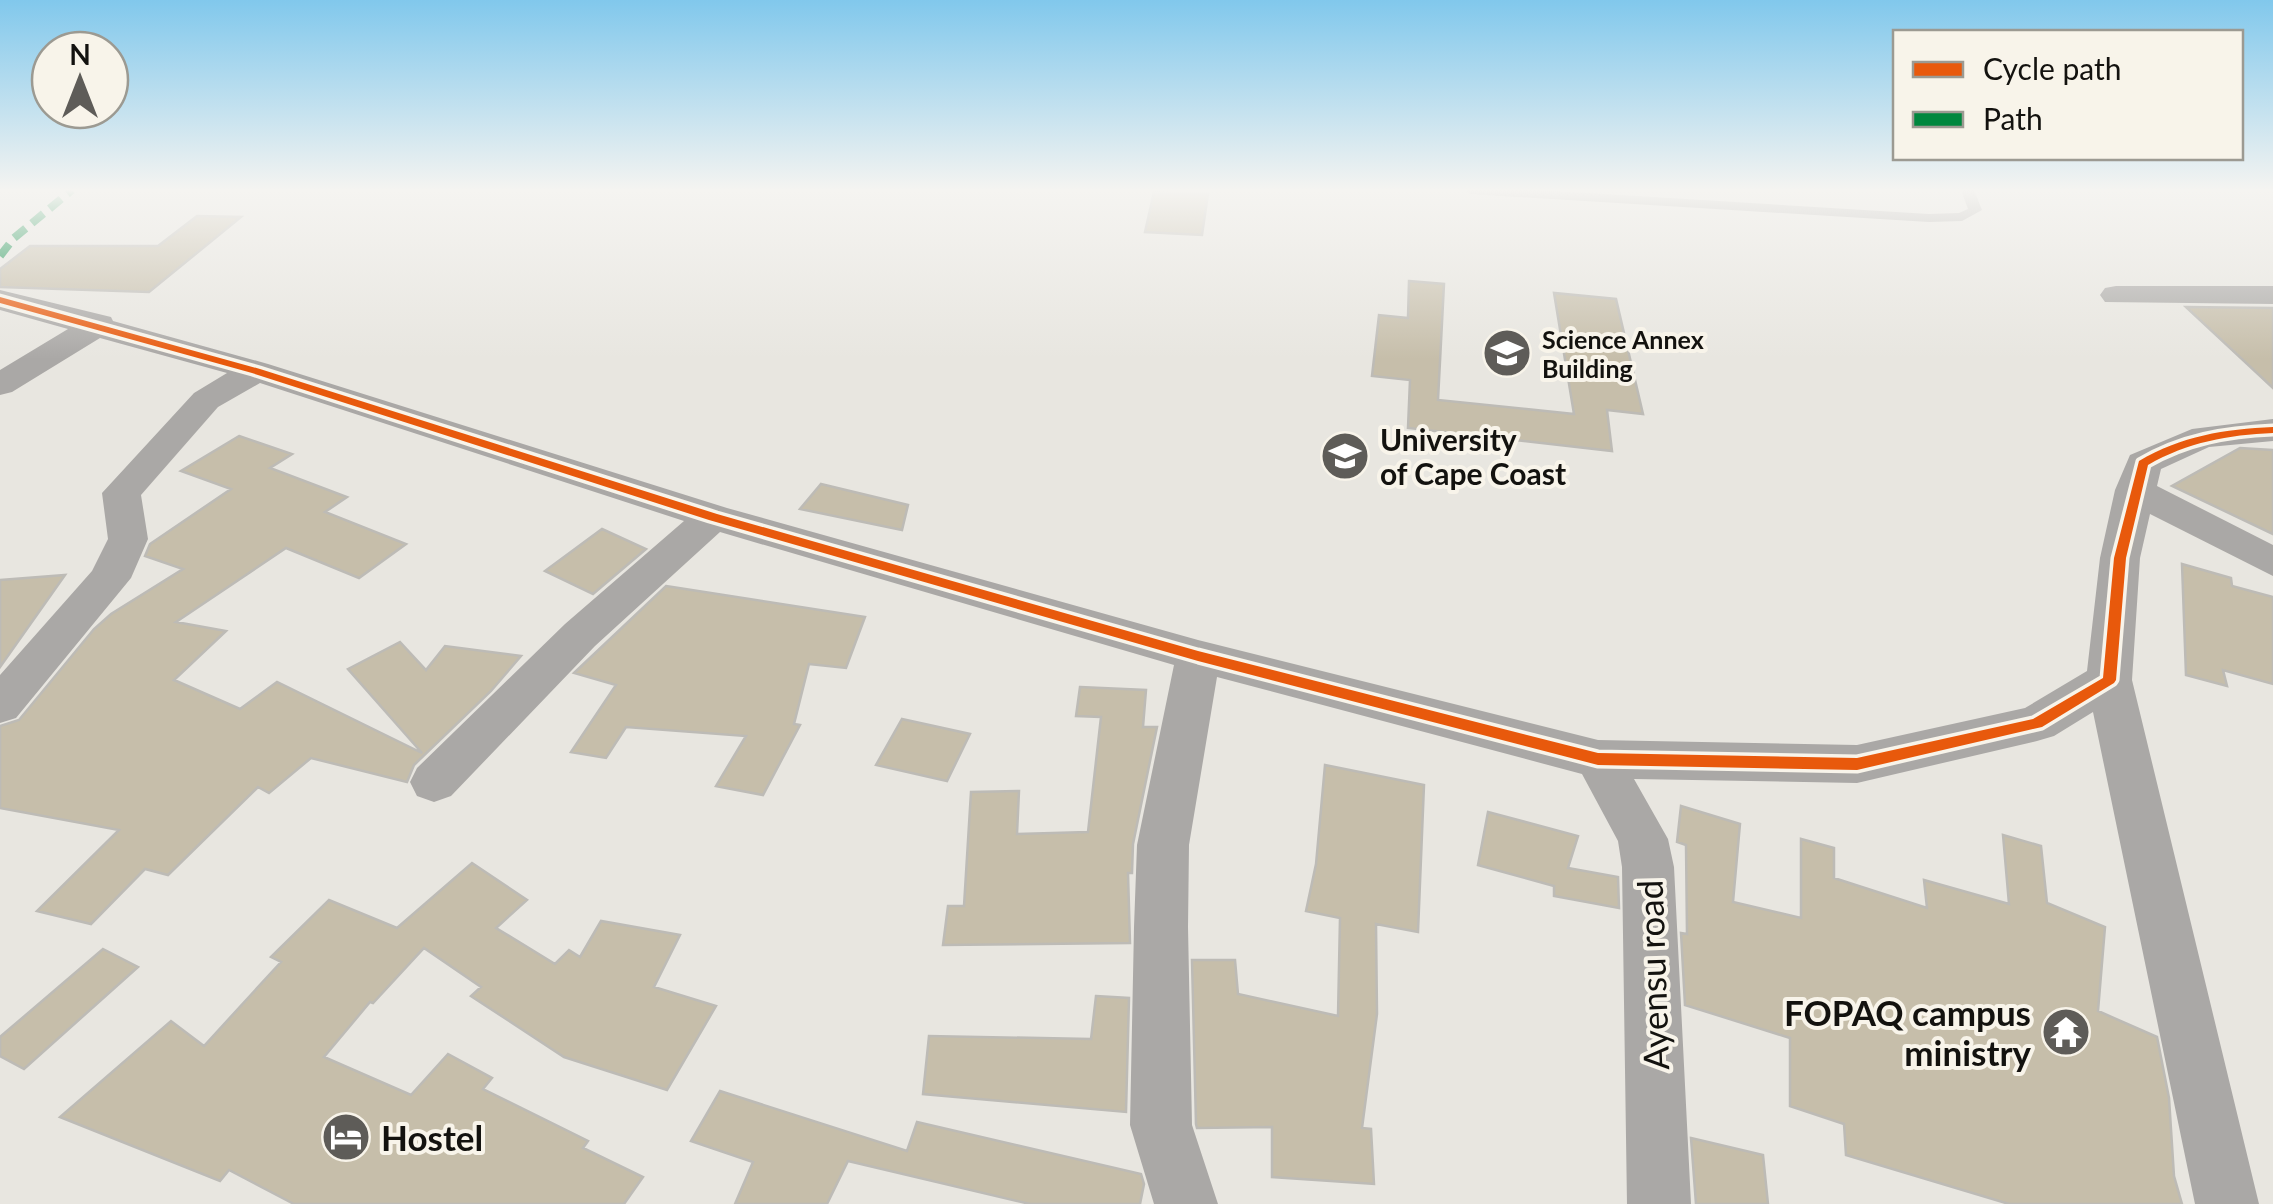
<svg xmlns="http://www.w3.org/2000/svg" width="2273" height="1204" viewBox="0 0 2273 1204" font-family="Lato,sans-serif">
<style>
.building{fill:#c6beaa;stroke:#bdbbb6;stroke-width:2.5}
.lines{fill:none;stroke-linecap:round;stroke-linejoin:round}
.lane{fill:#aaa8a6;fill-rule:evenodd}
.street{fill:#aaa8a6;fill-rule:evenodd}
.quiet{stroke:#00873e;stroke-width:8;stroke-dasharray:15 8;stroke-linecap:butt}
.cycleway-casing{stroke:#f8f4ea;stroke-width:7}
.cycleway{fill:#e8590c;fill-rule:evenodd}
.labels{text-anchor:middle;dominant-baseline:central;stroke-width:8;stroke-linejoin:round;paint-order:stroke}
.far-poi-label{font-size:25px;font-weight:bold;fill:#13120f;stroke:#f8f4ea;text-anchor:start}
.poi-label{font-size:30px;font-weight:bold;fill:#13120f;stroke:#f8f4ea;text-anchor:start}
.near-street-label{font-size:35px;fill:#13120f;stroke:#f8f4ea}
.near-poi-label{font-size:35px;font-weight:bold;fill:#13120f;stroke:#f8f4ea;text-anchor:end}
</style>
<rect width="100%" height="100%" fill="#e8e6e0"/>
<!-- building -->
<path class="building" d="M1154,192l54,2 -6,41 -57,-3z
M197,216l44,1 -92,75 -149,-5v-18l30,-23h128z
M1409,281l35,3 -6,116 136,14 -20,-121 62,6 27,115 -36,-4 5,41 -204,-23 2,-48 -38,-4 7,-61 29,3z
M2186,307l87,1v80z
M239,436l53,18 -22,14 77,29 -22,15 81,32 -47,34 -73,-30 -110,74 50,9 -52,49 66,29 37,-27 145,71 -74,-84 52,-27 26,28 19,-24 76,10 -30,35 -77,74 -7,17 -96,-24 -42,35 -11,-6 -90,88 -23,-6 -54,55 -54,-13 82,-81 -119,-22v-82l19,-6 75,-91 17,-15 72,-45 -38,-13 5,-12 81,-55 -50,-18z
M2240,448l33,2v84l-101,-48z
M821,484l87,21 -6,25 -102,-21z
M602,529l44,20 -53,45 -48,-23z
M2182,564l49,14 1,8 41,11v87l-50,-14 4,16 -41,-11z
M65,575l-65,92v-87z
M666,586l199,31 -19,51 -37,-4 -15,60 6,1 -37,70 -47,-9 30,-50 -120,-9 -20,31 -35,-6 45,-67 -42,-12z
M1080,687l66,3 -3,37h14l-24,117 -1,29h-4l2,70 -187,2 5,-39h16l7,-114 48,-1 -2,43 71,-2 13,-115 -25,-1z
M902,719l68,15 -23,47 -71,-16z
M1325,765l99,20 -6,147 -42,-8 1,90 -15,114 9,1 3,55 -102,-7v-50l-75,1 -1,-4 -4,-164h43l3,34 100,22 2,-98 -34,-7 10,-47z
M1681,806l59,18 -7,78 68,16v-79l33,9v30l93,30 -3,-28 85,24 -6,-69 38,11 6,57 58,24 -7,84 59,26 12,61 5,78 8,28h-173l-163,-49 -2,-31 -54,-18v-68l-105,-33 -4,-72 6,1 -1,-89 -9,-3z
M1488,812l90,24 -10,32 50,9 1,31 -65,-12v-10l-76,-21z
M472,863l55,37 -31,28 59,36 14,-14 11,7 21,-36 79,14 -26,52 62,19 -49,84 -103,-33 -93,-61 10,-9 -57,-39 -51,55 -3,-1 -46,55 87,38 37,-41 44,24 -9,11 105,52 -5,7 60,29 -19,27h-330l-65,-34 -9,11 -160,-64 111,-96 33,25 77,-84 -10,-5 58,-57 68,28z
M103,949l35,18 -114,102 -24,-13v-19z
M1096,996l33,2 -3,114 -203,-18 6,-58 162,3z
M720,1091l187,60 10,-29 224,52 3,10 -4,20h-110l-182,-43 -21,43h-92l18,-42 -62,-21z
M1691,1138l72,17 5,49h-72z"/>
<g class="lines">
<!-- lane -->
<path class="lane" d="M1464,190h74l391,24 30,-1 9,-4 -7,-19h13l8,20 -20,11 -33,1 -459,-28z"/>
<!-- street -->
<path class="street" d="M2116,286h157v18l-168,-2 -5,-7 5,-7z
M0,290l111,27 2,4 155,43 459,144 471,132 400,100 259,5 168,-37 62,-37 13,-113 15,-68 15,-35 62,-26 81,-10v22l-64,6 -48,22 -4,17 116,59v31l-123,-62 -10,44 -8,122 127,524h-64l-102,-492 -39,24 -17,5 -180,42 -223,-4 34,60 6,28 17,337h-64l-5,-337 -4,-26 -36,-67 -365,-97 -28,168 -1,82 4,198 26,79h-64l-24,-79 4,-198 3,-82 37,-180 -454,-133 -125,114 -144,150 -17,6 -17,-6 -7,-14 7,-14 148,-144 119,-103 -424,-138 -42,24 -77,88 7,44 -17,39 -115,140 -16,5v-48l92,-104 16,-32 -6,-46 92,-100 33,-20 -127,-35 -88,54 -12,3v-25l68,-41 -68,-19z"/>
<!-- quiet -->
<path class="quiet" d="M0,256l14,-18 58,-48"/>
<!-- cycleway casing -->
<g class="cycleway-casing">
<path id="cycleway" d="M0,297l260,72 457,145 481,137 400,102 259,5 176,-39 70,-41 11,-120 25,-97c42,-25 86,-32 134,-34v6c-45,2 -85,9 -125,32l-22,93 -10,122 -2,3 -72,44 -185,43 -259,-5 -400,-104 -489,-141 -457,-147 -252,-70z"/>
</g>
<!-- cycleway -->
<use href="#cycleway" class="cycleway"/>
</g>
<!-- sky -->
<linearGradient id="sky" x2="0" y2="1"><stop stop-color="#81c8ec"/><stop offset="0.53" stop-color="#f5f4f1"/><stop offset="1" stop-color="#f5f4f1" stop-opacity="0"/></linearGradient>
<rect width="2273" height="359" fill="url(#sky)"/>
<!-- icons -->
<defs>
<g id="school-disc" transform="scale(2.5)"><circle r="9.5" fill="#5e5c58" stroke="#f8f4ea"/><path d="M0-5L7-2L0 1L-7-2ZM-4 1L0 2.5L4 1V4Q0 6-4 4Z" fill="#fff"/></g>
<g id="university-disc" transform="scale(2.5)"><circle r="9.5" fill="#5e5c58" stroke="#f8f4ea"/><path d="M0-5L7-2L0 1L-7-2ZM-4 1L0 2.5L4 1V4Q0 6-4 4Z" fill="#fff"/></g>
<g id="temple-disc" transform="scale(2.5)"><circle r="9.5" fill="#5e5c58" stroke="#f8f4ea"/><path d="M0-6L5-2H3V0L6.5 2.5H4V6H1.5V3h-3V6H-4V2.5H-6.5L-3 0V-2H-5Z" fill="#fff"/></g>
<g id="hotel-disc" transform="scale(2.5)"><circle r="9.5" fill="#5e5c58" stroke="#f8f4ea"/><path d="M-6-4.5h1.5V1H6V5H4.5V3h-9V5H-6ZM-4 0a1.8 1.8 0 1 1 3.6 0ZM.5 0V-2.5h3Q6-2.5 6 0Z" fill="#fff"/></g>
</defs>
<g fill-rule="evenodd">
<use href="#school-disc" x="1507" y="353"/>
<use href="#university-disc" x="1345" y="456"/>
<use href="#temple-disc" x="2066" y="1032"/>
<use href="#hotel-disc" x="346" y="1137"/>
</g>
<g class="labels">
<!-- far-poi labels -->
<g class="far-poi-label">
<text x="1542" y="339">Science Annex<tspan x="1542" dy="29">Building</tspan></text>
</g>
<!-- poi labels -->
<g class="poi-label">
<text x="1380" y="439">University<tspan x="1380" dy="34">of Cape Coast</tspan></text>
</g>
<!-- near-street labels -->
<g class="near-street-label">
<text transform="translate(1652 975) rotate(-92)">Ayensu road</text>
</g>
<!-- near-poi labels -->
<g class="near-poi-label">
<text x="2031" y="1012">FOPAQ campus<tspan x="2031" dy="40">ministry</tspan></text>
<text x="381" y="1137" text-anchor="start">Hostel</text>
</g>
</g>
<!-- legend -->
<rect x="1893" y="30" width="350" height="130" fill="#f8f4ea" stroke="#9c9a92" stroke-width="2.5"/>
<rect x="1913" y="62" width="50" height="15" fill="#e8590c" stroke="#9c9a92" stroke-width="2.5"/>
<text x="1983" y="80" font-size="30" fill="#13120f">Cycle path</text>
<rect x="1913" y="112" width="50" height="15" fill="#00873e" stroke="#9c9a92" stroke-width="2.5"/>
<text x="1983" y="130" font-size="30" fill="#13120f">Path</text>
<!-- north arrow -->
<g transform="translate(80 80)"><circle r="48" fill="#f8f4ea" stroke="#9c9a92" stroke-width="2.5"/>
<path d="M0-8L18 38L0 25L-18 38Z" fill="#5e5c58"/>
<text y="-15" font-size="28" font-weight="bold" text-anchor="middle" fill="#13120f">N</text>
</g>
</svg>
